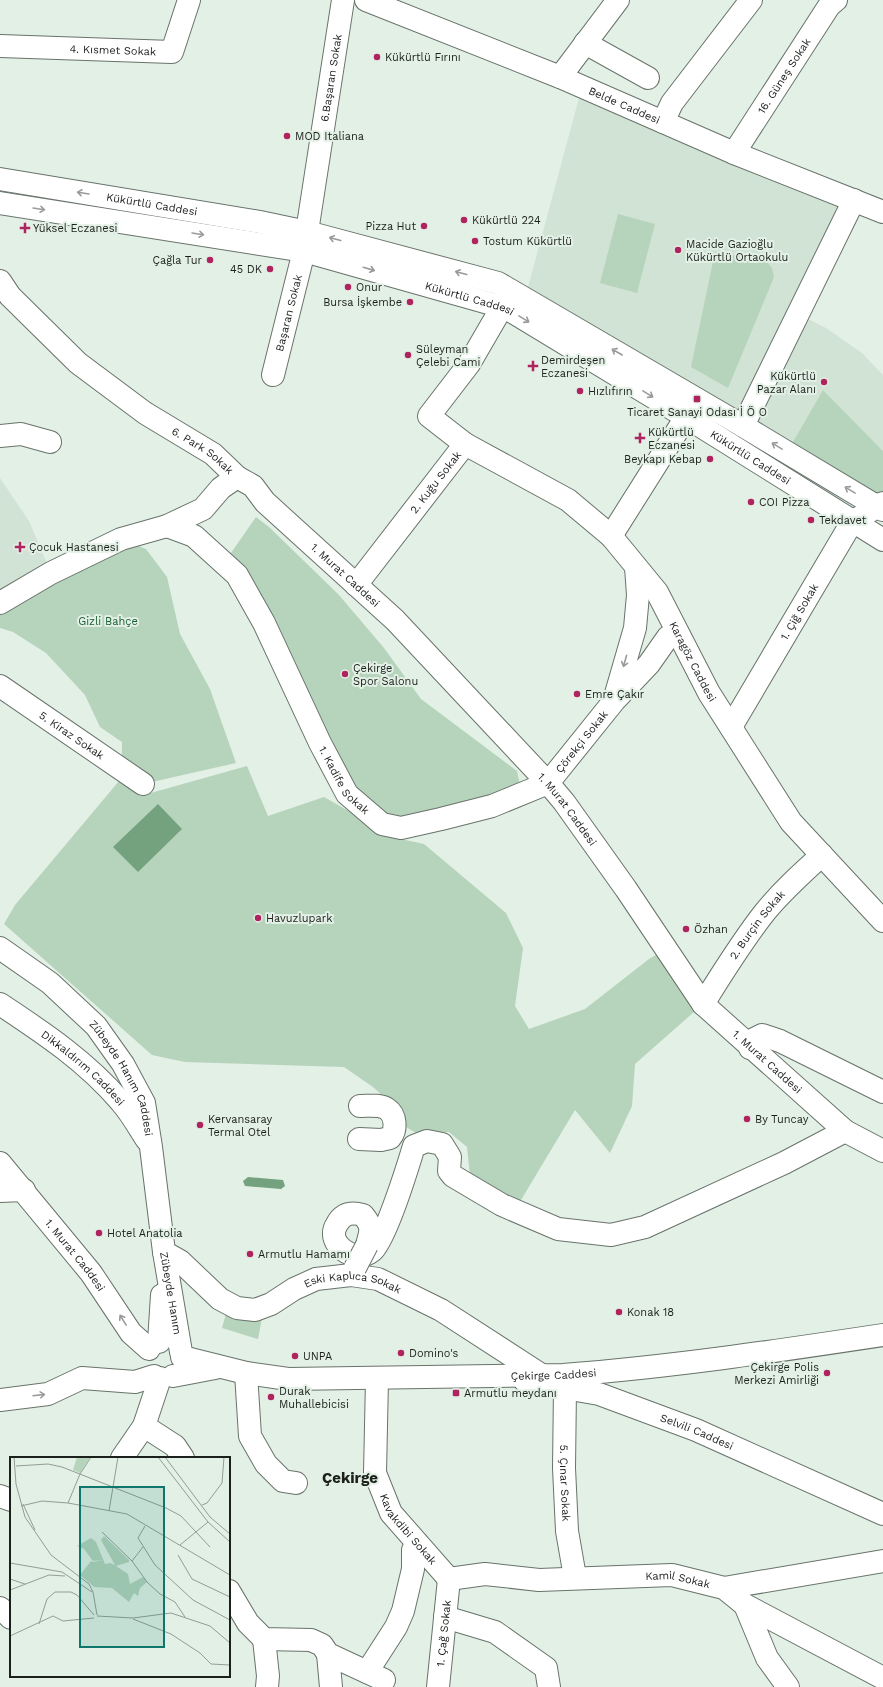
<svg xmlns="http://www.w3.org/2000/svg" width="883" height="1687" viewBox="0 0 883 1687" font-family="'Work Sans',sans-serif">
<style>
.built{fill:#d1e3d4}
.green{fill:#b6d3bc}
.water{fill:#74a17e}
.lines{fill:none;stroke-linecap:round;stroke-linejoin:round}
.minor-casing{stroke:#68736a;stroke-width:24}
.major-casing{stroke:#68736a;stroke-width:24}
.minor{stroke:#fff;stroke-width:22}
.major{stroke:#fff;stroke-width:22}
.minor-bridge-casing{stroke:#68736a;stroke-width:24;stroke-linecap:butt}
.minor-bridge{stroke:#fff;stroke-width:22}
.oneway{stroke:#999b99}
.poi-dot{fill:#af235e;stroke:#e3f0e6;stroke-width:1.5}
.labels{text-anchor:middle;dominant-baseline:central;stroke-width:4;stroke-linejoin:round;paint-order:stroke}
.street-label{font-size:11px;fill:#1c201c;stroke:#e3f0e6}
.poi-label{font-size:11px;fill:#1c201c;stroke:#e3f0e6;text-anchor:start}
.park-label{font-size:11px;fill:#1a5f33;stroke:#e3f0e6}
.district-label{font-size:15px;font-weight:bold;fill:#1c201c;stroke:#e3f0e6}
.inset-road{fill:none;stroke:#939d95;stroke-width:1}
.view{fill:#0f766e;fill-opacity:0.15;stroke:#0f766e;stroke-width:2}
.inset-edge{fill:none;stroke:#1c201c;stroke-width:2}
</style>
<rect width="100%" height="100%" fill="#e3f0e6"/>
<!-- built -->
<path class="built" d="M582,87l272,113 -56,114 28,14 36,25 21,22v76l-60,-61 -36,62 -262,-154z
M0,478l29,43 22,52 -51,30z"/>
<!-- green -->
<path class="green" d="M618,214l37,10 -18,69 -37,-10z
M715,252l51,9 6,7 2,9 -46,111 -37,-21z
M823,390l60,61v52l-96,-51z
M256,517l13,10 70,68 45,53 37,51 96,72 5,23 -121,34 -54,-34 -123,-231z
M121,539l25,10 21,28 13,57 30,55 26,74 -93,21 -21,-14v-28l-22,-15 -15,-32 -39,-42 -33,-21 -13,-4v-25z
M247,766l21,50 56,-19 72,41 28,6 82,69 17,35 -8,58 14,23 56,-20 64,-50 17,-10 37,55 -68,60 -3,42 -22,47 -35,-43 -60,100 -44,-24 -4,-39 -18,-15 -33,1 -10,-6 -9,-18 -24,-22 -29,-20 -159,-5 -33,-7 -148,-131 11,-19 104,-124 21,15z
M229,1303l35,4 -6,32 -36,-11z"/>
<!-- water -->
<path class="water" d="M158,804l24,25 -44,43 -25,-25z
M248,1177l35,3 2,6 -4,3 -36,-3 -2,-5z"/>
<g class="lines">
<!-- minor casing -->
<g class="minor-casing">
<g id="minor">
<path id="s1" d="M366,0l194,77 174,76 149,59"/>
<path d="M585,43l63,35"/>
<path id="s2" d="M0,46l172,6 17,-52"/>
<path d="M560,77l58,-77"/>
<path d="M663,122l9,-19 79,-103"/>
<path id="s3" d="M734,153l95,-147 7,-6"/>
<path id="s4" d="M0,281l10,15 68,67 67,50 68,41 24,23 -16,11 -18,21 -36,17 -46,13 -70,34 -51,30"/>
<path id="s5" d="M273,375l31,-124 39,-251"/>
<path d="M743,426l111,-226"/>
<path d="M0,436l21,-2 29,8"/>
<path id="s6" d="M465,444l103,56 43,36 46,56 52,101 82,129 92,99"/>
<path id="s7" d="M237,477l16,9 12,16 130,118 153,163 16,19 62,87 77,115 142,127 38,20"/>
<path id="s8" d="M167,526l27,10 43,39 27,48 56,120 27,51 35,30 19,4 40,-9 51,-13 56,-23 66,-82 35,-37 19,-27"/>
<path d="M611,536l75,-119"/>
<path id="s9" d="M356,585l109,-141 -36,-28 40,-52 33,-57"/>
<path id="s10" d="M0,686l143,98"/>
<path d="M615,697l20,-69 3,-33 -2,-28"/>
<path id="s11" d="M731,727l121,-205 31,-19"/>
<path id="s12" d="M703,1004c20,-32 39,-63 62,-92 17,-21 37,-39 57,-57"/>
<path d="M750,1048l2,-8 10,-5 18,6 103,51"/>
<path d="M359,1139l22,1 9,-2c7,-8 6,-23 -3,-29 -7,-5 -19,-3 -27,-3"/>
<path d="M0,1191l24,-1"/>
<path d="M367,1245c4,-15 6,-18 -4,-30 -11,-3 -20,-2 -26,9 -13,20 19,41 35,27 13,-11 36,-85 42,-105l13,-5 15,3 8,13 -1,14 4,5 49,29 56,24 53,6 34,-8 139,-64 61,-32"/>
<path id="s13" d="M164,1252l16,9 40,38 17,9 18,2 16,-6 23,-15 22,-10 35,-4 27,4 63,31 102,66"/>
<path d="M246,1373l4,63 16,28 17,17 13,2"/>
<path id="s14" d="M377,1379l-2,94 16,40 58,66"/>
<path id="s15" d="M525,1381l74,13 97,36 187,84"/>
<path id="s16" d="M565,1388l-1,80 3,63 8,46"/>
<path d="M144,1426l31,20 8,12"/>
<path d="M122,1458l22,-32 16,-48"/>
<path d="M0,1496l11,4"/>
<path id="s17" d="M449,1579l36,-5 54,6 133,-5 52,13 21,17 138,73"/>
<path d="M724,1588l159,-27"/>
<path d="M229,1591l19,32 16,16 47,1 11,5 6,9 56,26"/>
<path d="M745,1605l22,53 21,29"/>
<path d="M0,1608l11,10"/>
<path d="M445,1617l50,15 51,36 3,19"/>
<path d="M264,1639l4,37 -1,11"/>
<path d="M328,1654l3,33"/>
<path d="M367,1672l29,-45 7,-16 10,-42v-19l4,-7"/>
<path id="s18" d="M438,1687l11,-108"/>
</g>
</g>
<!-- major casing -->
<g class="major-casing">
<g id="major">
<path id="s19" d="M0,179l260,43 47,10 191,51 245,143 140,84"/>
<path id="s20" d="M0,203l304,48 202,57 180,109 197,123"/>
<path id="s21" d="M0,948l50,35 46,43 27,38 21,39 7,44 13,105 17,100"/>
<path id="s22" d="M0,1004c44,29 87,58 121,98 10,11 18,26 26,38"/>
<path id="s23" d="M0,1163l91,110 40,60 18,16"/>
<path d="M159,1342l3,-47"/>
<path id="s24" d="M182,1357l64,16 42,6 275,-4c107,-8 214,-24 320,-40"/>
<path d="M173,1376l42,-8"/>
<path d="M0,1400l48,-6 34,-16 53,4 19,-6"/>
</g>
</g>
<!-- minor -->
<use href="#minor" class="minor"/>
<!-- major -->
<use href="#major" class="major"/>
<!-- minor-bridge casing -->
<g class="minor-bridge-casing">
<path id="minor-bridge" d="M355,1268l12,-23"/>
</g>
<!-- minor-bridge -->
<use href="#minor-bridge" class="minor-bridge"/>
</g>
<!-- one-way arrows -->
<defs><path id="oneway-shaft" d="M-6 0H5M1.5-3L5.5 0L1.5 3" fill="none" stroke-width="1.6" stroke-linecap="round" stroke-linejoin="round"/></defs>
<g class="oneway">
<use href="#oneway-shaft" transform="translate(83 193) rotate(-171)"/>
<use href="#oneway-shaft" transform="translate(39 209) rotate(9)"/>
<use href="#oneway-shaft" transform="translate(198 234) rotate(9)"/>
<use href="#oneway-shaft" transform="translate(335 239) rotate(-165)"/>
<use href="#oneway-shaft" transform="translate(369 269) rotate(16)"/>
<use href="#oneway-shaft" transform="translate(461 273) rotate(-165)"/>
<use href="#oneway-shaft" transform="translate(524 319) rotate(31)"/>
<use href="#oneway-shaft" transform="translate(617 352) rotate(-150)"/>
<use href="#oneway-shaft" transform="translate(648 394) rotate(31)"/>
<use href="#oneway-shaft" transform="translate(777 446) rotate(-149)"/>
<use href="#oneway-shaft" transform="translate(850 490) rotate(-149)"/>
<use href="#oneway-shaft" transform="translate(625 661) rotate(106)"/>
<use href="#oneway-shaft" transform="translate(123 1320) rotate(-122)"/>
<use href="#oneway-shaft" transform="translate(39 1395) rotate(-7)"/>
</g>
<!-- markers -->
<g class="poi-dot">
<circle cx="377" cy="57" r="4"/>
<circle cx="287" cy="136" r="4"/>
<circle cx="464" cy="220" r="4"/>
<circle cx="424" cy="226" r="4"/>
<path d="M23 222h4v4h4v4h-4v4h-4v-4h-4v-4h4z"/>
<circle cx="475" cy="241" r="4"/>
<circle cx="678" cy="250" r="4"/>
<circle cx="210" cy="260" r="4"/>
<circle cx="270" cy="269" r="4"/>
<circle cx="348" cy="287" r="4"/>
<circle cx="410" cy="302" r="4"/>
<circle cx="408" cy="355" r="4"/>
<path d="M531 360h4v4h4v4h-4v4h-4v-4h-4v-4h4z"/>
<circle cx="824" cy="382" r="4"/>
<circle cx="580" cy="391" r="4"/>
<rect x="693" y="395" width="8" height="8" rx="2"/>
<path d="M638 432h4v4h4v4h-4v4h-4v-4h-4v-4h4z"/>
<circle cx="710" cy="459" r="4"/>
<circle cx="751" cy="502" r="4"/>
<circle cx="811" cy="520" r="4"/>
<path d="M18 541h4v4h4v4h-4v4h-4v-4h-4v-4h4z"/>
<circle cx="345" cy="674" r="4"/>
<circle cx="577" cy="694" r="4"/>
<circle cx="258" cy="918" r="4"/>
<circle cx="686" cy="929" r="4"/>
<circle cx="747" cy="1119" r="4"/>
<circle cx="200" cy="1125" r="4"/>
<circle cx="99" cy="1233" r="4"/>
<circle cx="250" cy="1254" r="4"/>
<circle cx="619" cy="1312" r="4"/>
<circle cx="401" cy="1353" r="4"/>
<circle cx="295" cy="1356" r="4"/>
<circle cx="827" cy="1373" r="4"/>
<rect x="452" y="1389" width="8" height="8" rx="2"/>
<circle cx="271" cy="1397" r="4"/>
</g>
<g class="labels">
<!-- street labels -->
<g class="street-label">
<text stroke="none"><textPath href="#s2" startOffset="113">4. Kısmet Sokak</textPath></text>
<text stroke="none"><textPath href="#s3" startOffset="92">16. Güneş Sokak</textPath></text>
<text stroke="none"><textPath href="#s5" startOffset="303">6.Başaran Sokak</textPath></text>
<text stroke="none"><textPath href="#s1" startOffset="279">Belde Caddesi</textPath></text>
<text stroke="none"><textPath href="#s19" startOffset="154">Kükürtlü Caddesi</textPath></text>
<text stroke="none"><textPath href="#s20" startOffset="480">Kükürtlü Caddesi</textPath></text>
<text stroke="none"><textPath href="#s5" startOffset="64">Başaran Sokak</textPath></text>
<text stroke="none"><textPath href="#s4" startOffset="266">6. Park Sokak</textPath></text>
<text stroke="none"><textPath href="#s20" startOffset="804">Kükürtlü Caddesi</textPath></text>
<text stroke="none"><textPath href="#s9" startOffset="130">2. Kuğu Sokak</textPath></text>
<text stroke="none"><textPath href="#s7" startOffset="147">1. Murat Caddesi</textPath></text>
<text stroke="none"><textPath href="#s11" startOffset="134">1. Çiğ Sokak</textPath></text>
<text stroke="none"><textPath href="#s6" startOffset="324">Karagöz Caddesi</textPath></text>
<text stroke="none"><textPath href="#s10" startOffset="87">5. Kiraz Sokak</textPath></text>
<text stroke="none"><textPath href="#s8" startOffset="605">Çörekçi Sokak</textPath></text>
<text stroke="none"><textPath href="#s8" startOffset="319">1. Kadife Sokak</textPath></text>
<text stroke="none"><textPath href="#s7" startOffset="470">1. Murat Caddesi</textPath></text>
<text stroke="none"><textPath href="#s12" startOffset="96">2. Burçin Sokak</textPath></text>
<text stroke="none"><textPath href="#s7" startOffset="794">1. Murat Caddesi</textPath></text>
<text stroke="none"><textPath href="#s22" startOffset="105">Dikkaldırım Caddesi</textPath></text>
<text stroke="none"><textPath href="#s21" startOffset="183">Zübeyde Hanım Caddesi</textPath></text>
<text stroke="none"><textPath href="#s23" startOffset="119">1. Murat Caddesi</textPath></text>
<text stroke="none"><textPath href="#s13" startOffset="217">Eski Kaplıca Sokak</textPath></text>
<text stroke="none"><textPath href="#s21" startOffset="407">Zübeyde Hanım</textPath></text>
<text stroke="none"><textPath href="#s24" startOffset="374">Çekirge Caddesi</textPath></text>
<text stroke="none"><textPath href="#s15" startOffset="180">Selvili Caddesi</textPath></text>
<text stroke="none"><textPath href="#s16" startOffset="95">5. Çınar Sokak</textPath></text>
<text stroke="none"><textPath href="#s14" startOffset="160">Kavakdibi Sokak</textPath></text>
<text stroke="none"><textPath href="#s17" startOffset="230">Kamil Sokak</textPath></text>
<text stroke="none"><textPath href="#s18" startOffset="54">1. Çağ Sokak</textPath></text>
</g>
<!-- poi labels -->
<g class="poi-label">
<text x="385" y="57">Kükürtlü Fırını</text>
<text x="295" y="136">MOD Italiana</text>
<text x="472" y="220">Kükürtlü 224</text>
<text x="416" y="226" text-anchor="end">Pizza Hut</text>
<text x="33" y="228">Yüksel Eczanesi</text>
<text x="483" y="241">Tostum Kükürtlü</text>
<text x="686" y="244">Macide Gazioğlu<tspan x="686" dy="13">Kükürtlü Ortaokulu</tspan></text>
<text x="202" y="260" text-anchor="end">Çağla Tur</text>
<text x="262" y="269" text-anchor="end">45 DK</text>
<text x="356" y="287">Onur</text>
<text x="402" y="302" text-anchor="end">Bursa İşkembe</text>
<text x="416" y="349">Süleyman<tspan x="416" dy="13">Çelebi Cami</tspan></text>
<text x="541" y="360">Demirdeşen<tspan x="541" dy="13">Eczanesi</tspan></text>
<text x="816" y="376" text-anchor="end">Kükürtlü<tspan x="816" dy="13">Pazar Alanı</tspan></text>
<text x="588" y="391">Hızlıfırın</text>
<text x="697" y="412" text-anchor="middle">Ticaret Sanayi Odası İ Ö O</text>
<text x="648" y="432">Kükürtlü<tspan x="648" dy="13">Eczanesi</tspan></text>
<text x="702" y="459" text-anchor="end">Beykapı Kebap</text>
<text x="759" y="502">COI Pizza</text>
<text x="819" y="520">Tekdavet</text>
<text x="29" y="547">Çocuk Hastanesi</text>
<text x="353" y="668">Çekirge<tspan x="353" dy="13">Spor Salonu</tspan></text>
<text x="585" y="694">Emre Çakır</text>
<text x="266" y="918">Havuzlupark</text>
<text x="694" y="929">Özhan</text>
<text x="208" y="1119">Kervansaray<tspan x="208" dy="13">Termal Otel</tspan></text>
<text x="755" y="1119">By Tuncay</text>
<text x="107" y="1233">Hotel Anatolia</text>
<text x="258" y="1254">Armutlu Hamamı</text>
<text x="627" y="1312">Konak 18</text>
<text x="409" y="1353">Domino's</text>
<text x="303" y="1356">UNPA</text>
<text x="819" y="1367" text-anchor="end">Çekirge Polis<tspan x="819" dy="13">Merkezi Amirliği</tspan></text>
<text x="279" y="1391">Durak<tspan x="279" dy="13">Muhallebicisi</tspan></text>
<text x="464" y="1393">Armutlu meydanı</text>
</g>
<!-- park labels -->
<g class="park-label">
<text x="108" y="621">Gizli Bahçe</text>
</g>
<!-- district labels -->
<g class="district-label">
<text x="350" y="1478">Çekirge</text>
</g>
</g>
<!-- overview -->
<g transform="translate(10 1457)">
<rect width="220" height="220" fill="#e3f0e6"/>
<path d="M67,0h13l-10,16 -7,-3zM94,79l25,24v2l-13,4 12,8 2,10 13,-7 4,5 -7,6 -2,8 -4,-3 -5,9 -17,-14 -18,-1 -14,-12 11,-14 2,1 9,-2 -9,1 -9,-12 -7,-3 14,-8 5,4 9,22 5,-1 5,2 -14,-25z" fill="#b6d3bc"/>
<path class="inset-road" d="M4,0l2,27 9,33 26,38 38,29 4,8 4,23M148,0l50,65 22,20M155,0l45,60 20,17M6,9l32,-2 14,3 104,41 15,8 29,31M58,46l12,-29 11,-17M13,47l12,26M192,48l5,-2 15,-20 2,-26M11,49l21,-5 26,2 59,11 103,61M99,54l9,-54M135,69l-7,12 17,27 38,35 37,20M92,75l30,29 15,21 13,12 15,8 10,15M170,88l28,-23M168,98l14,24 38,18M122,104l11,-14M0,106l52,9 30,20M0,122l15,5M0,133l39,-15 16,1M87,159l36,2 38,-5 39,13 20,17M123,162l38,15 29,19 11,11 19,1M29,167l8,-25 8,-7h16l6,3 17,20M0,179l43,-20 10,5 31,-3"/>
<path class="view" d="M70,30h84v160h-84z"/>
<rect width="220" height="220" class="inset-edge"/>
</g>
</svg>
